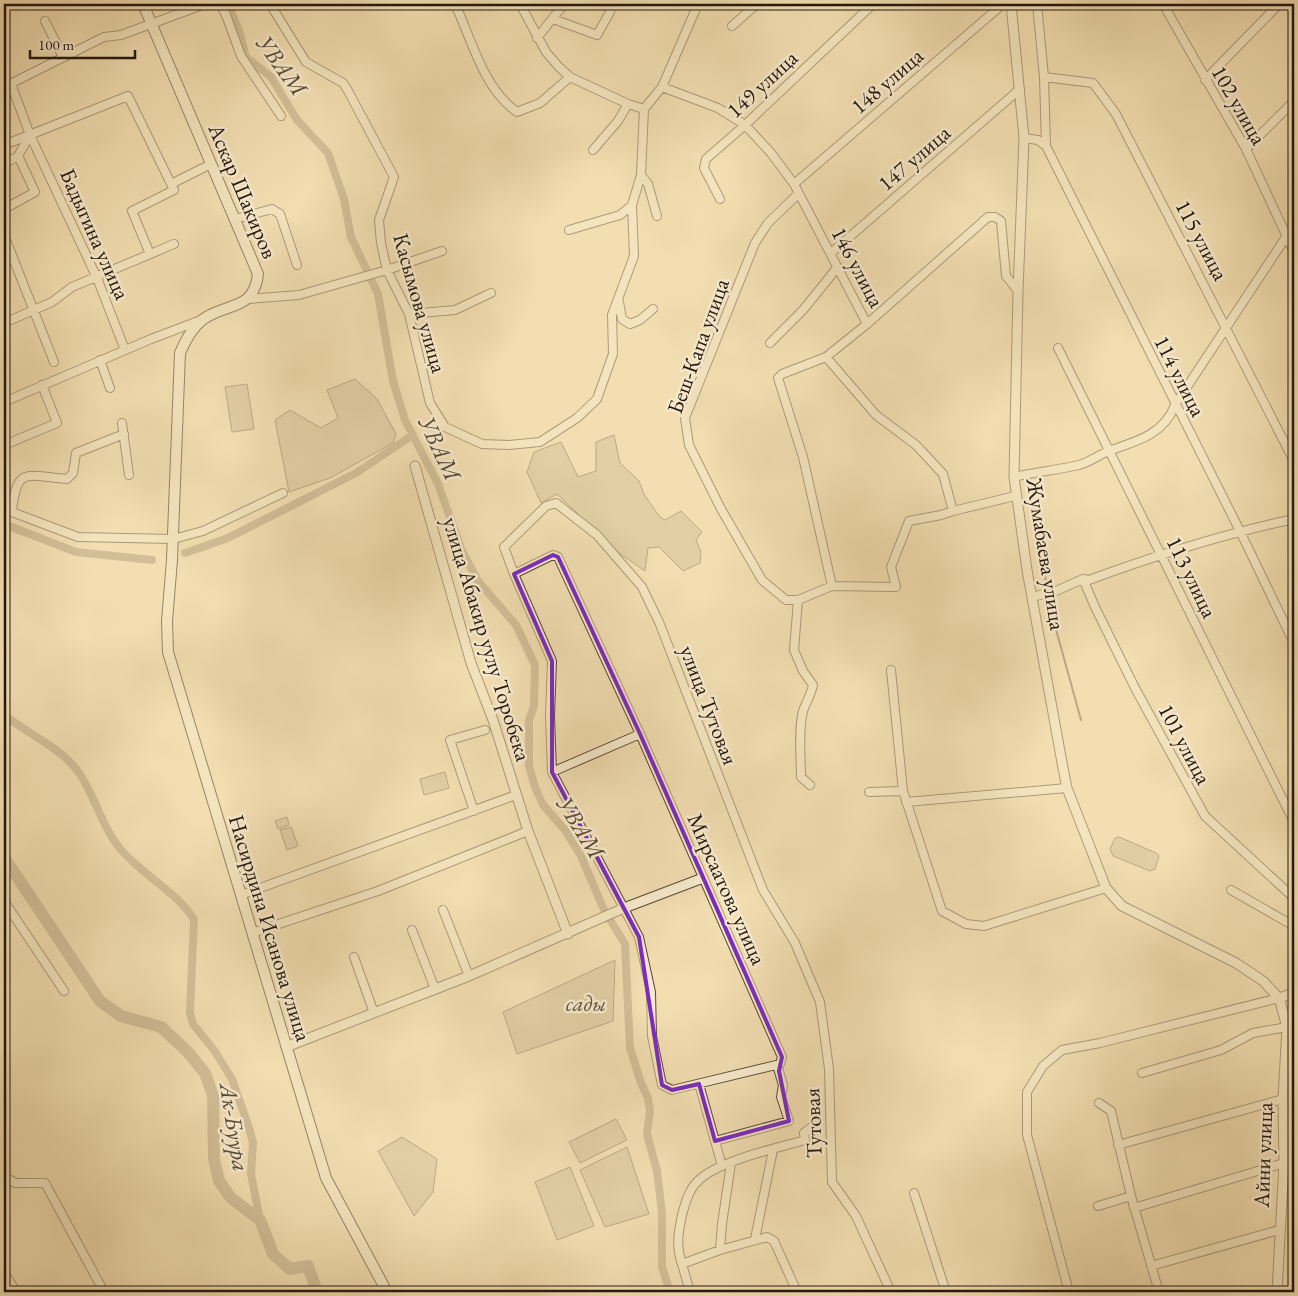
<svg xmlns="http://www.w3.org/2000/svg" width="1298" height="1296" viewBox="0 0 1298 1296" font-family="'EB Garamond',serif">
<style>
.green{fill:#cfbc96;stroke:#796953}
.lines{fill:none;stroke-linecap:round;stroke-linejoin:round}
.stream{stroke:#756550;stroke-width:2}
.canal{stroke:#ac9a7a;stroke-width:8}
.river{stroke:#ac9a7a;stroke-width:12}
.minor-casing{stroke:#574838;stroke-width:10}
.tertiary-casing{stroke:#574838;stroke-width:11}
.secondary-casing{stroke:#231610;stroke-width:12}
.minor{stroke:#f7eacc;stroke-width:8}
.tertiary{stroke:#f7eacc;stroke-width:9}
.secondary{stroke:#f7eacc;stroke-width:10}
.marked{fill:none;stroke:#7b2cbf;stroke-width:4;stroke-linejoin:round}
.labels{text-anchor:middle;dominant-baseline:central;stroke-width:5;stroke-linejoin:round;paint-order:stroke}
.street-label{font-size:22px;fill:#231610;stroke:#f7eacc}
.park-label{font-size:22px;font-style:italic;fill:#5f503f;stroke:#f7eacc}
.water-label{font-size:24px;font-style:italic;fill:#5a4b3a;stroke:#f7eacc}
</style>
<rect width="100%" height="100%" fill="#f2deb1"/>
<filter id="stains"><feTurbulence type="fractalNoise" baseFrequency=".004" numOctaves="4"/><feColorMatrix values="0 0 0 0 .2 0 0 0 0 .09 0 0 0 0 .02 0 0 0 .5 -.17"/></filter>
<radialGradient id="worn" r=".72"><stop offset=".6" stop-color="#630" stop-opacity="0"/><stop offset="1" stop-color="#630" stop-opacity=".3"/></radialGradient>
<!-- green -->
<path class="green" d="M355,379l22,20 19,35 -3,9 -63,35 -41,14 -14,-72 15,-10 31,18 17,-10 -11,-28z
M247,384l7,45 -22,3 -7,-45z
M614,435l6,28 19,18 5,13 15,22 6,4 16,-9 21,21 -6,8 5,12 -1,11 -17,8 -24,-24 -11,1 -3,23 -26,-18 -62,-59 -16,9 -14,-31 7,-20 27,-10 17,35 18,-6v-29z
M445,772l4,16 -25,7 -4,-16z
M287,817l2,8 -11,4 -3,-8z
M291,827l7,19 -11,4 -7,-20z
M1119,837l37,16 3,3 -4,13 -5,2 -37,-15 -3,-7 5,-11z
M615,960l-2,61 -96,33 -14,-42z
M616,1119l11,21 -47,23 -11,-21z
M402,1137l35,22 -4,33 -19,24 -36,-65z
M627,1147l22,67 -44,13 -25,-57z
M570,1167l24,59 -37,14 -22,-58z"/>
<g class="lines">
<!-- stream -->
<path class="stream" d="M1037,520l3,31 7,1 2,6 -6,3 4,29
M1048,594l1,10 32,116"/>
<!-- canal -->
<path class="canal" d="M228,4l11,27 7,26 25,20 26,43 31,33 16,46 7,38 27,57 15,87 12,39 33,64 24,67 16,30 38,44 19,40 -1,41 -5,14v46l6,21 8,18 22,25 16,26 23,54 21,34 5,104 11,35 7,15 2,13 -3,23 10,37 5,42v54l8,25
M4,524l72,28 76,8
M185,553l43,-15 128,-65 57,-38
M4,715c23,18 55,32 73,55 19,26 25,60 47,83 22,24 52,39 70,66l-4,94 3,11 21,26 18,29 16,46 5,17 -2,32 9,46"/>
<!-- river -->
<path class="river" d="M4,857l96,144 21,15 40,11 26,24 18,22 8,23 1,63 5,22 12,17 29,22 13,34 17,15 18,-3 9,26"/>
<!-- minor casing -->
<g class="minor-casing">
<path id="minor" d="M220,4l6,11 15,41 40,60
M270,4l36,58 37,21 4,6 47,88 -15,43 2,23 6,27 22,44 21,89 15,24 37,17 27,1 31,-3 37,-24 20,-19 16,-45 -1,-39 22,-59 -2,-51 9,-30 3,-66
M455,4c17,36 28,84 62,108l23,-9 30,-26
M520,4l26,48 13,15 11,10 58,27 16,5
M1037,4l7,73 2,69
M1163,4l83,145 48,103
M553,19l44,16 13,-23
M45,21l18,36
M732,26l25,-22
M537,38l27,-34
M1044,77l49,6 23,31 178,347
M1205,80l74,-76
M11,84l19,51 67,143 28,72
M4,87l100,-50 17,-2 84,-31
M662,87l56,21 27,17 26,28 23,31 73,140 121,-107h7l6,4 5,55 12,15
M644,109l18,-22 36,-83
M1024,138l14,2 8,6 194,385 54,112
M4,145l124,-49 46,94 -42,21 18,43
M1246,149l48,-48
M593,150l25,-29 10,-17
M4,164l14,-8 12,-21
M641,175l7,9 9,32
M171,184l40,-20
M794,184l209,-180
M798,194l-30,29 -13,20 -70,175 4,27 31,62 42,73 24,20h12l34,-14 64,1 -5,-20 18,-46 32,-6 12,-4
M720,199l-16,-31 2,-9 39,-34 128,-121
M4,209l31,-17 -17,-36
M235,219l37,-10 8,5 17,51
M569,230l51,-15 12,-10
M4,235l50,127
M831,253l189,-164
M248,299l51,-4 88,-25 55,-19
M619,302l3,17 8,5 10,-4 13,-11
M409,314l46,-4 36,-17
M4,323l48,-21 20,-15 102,-43
M770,343l33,-33 34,-42
M1058,348l236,474
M826,357l50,58 40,30 27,29 10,37 62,-15
M100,360l10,28
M4,402l147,-63 50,-19
M122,423l7,52
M9,443l48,-20 -15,-38
M1014,477c22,-5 44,-7 65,-12 11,-3 21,-11 32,-15 27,-9 53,-16 64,-45l111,-168 8,-9
M4,509l74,28 95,2 30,-8 80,-38
M12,511c5,-46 15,-35 55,-32l6,-6 3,-20 48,-19
M514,574l38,87 -2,55 2,56 87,165 12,55 1,44 10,49 10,5 108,-26 2,-7 -142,-323 -82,-177 -5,-2 -39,19 -10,-27 42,-41 10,-3 41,32 45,52 17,35 104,268 32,53 25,59 9,67 3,113 24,34 35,76
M1083,579l12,28 40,81 70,128 89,82
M832,586l-29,-129 -25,-79 4,-4 44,-17 41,-33
M1032,597l24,-6 27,-12 6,1c68,-25 135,-46 205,-61
M798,600l-4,50 9,21 10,14c-2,10 -7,17 -10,26 -5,18 -2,47 -2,66l9,8
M891,670l12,121 39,120 24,13 18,2 122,-38
M552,772l88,-38
M869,792l34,-1
M906,802l161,-14
M474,811l-24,-71 35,-10
M1231,890l63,36
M241,895l275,-100
M4,901l60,90
M443,910l26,66
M412,930l23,59
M252,933l126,-42 150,-60
M354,957l20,56
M1142,1073l79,-23 32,-17 34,-6 7,23
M699,1084l23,82
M1099,1103l12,8 20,85 28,96
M715,1141l74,-20 -8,-24 2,-12 -6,-20
M1118,1145l165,-46 11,20
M4,1176l11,7h30l59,109
M914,1193l32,99
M1098,1206l33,-10
M1134,1208l150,-45
M755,1239l18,-89
M720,1250l2,-26 9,-61
M682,1264c-6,-18 -4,-30 0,-49 3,-11 7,-26 16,-34 19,-20 79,-33 107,-41l-1,-7 9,-7
M1151,1266l128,-36
M4,1272l12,20
M690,1292l-8,-28 38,-14 47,-13 7,4 23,51
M1069,1292l-42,-157v-43l16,-26 19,-16 38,-7 179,-45"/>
</g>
<!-- tertiary casing -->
<g class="tertiary-casing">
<path id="tertiary" d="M1011,4l13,134 -6,153 -4,186 13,93 36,198 4,20 39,100 16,18 114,57 27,18 16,17 8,29 -4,72 1,64 -7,129
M415,466l56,197 22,57 35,111 40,103
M1279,998l15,-5
M286,1047l183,-71 155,-68 79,-30"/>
</g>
<!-- secondary casing -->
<g class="secondary-casing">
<path id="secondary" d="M143,4l115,270c-4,38 -32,28 -56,46 -10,8 -17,21 -22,33l-8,207 -5,61 1,31 158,526 61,114"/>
</g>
<!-- minor -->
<use href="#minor" class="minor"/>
<!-- tertiary -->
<use href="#tertiary" class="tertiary"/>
<!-- secondary -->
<use href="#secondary" class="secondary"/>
</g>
<!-- marked area -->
<path d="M0 0H1298V1296H0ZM553,555l5,2 82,177 142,323 -3,14 10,50 -74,20 -16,-57 -27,6 -10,-5 -23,-148 -87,-165v-111l-38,-87z" fill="#f2deb1" fill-opacity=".55" fill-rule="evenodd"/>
<path class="marked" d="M553,555l5,2 82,177 142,323 -3,14 10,50 -74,20 -16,-57 -27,6 -10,-5 -23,-148 -87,-165v-111l-38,-87z"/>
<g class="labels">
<!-- street labels -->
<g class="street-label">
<text transform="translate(887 81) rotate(-41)">148 улица</text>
<text transform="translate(762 84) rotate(-43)">149 улица</text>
<text transform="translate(1239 105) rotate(60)">102 улица</text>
<text transform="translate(914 158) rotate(-41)">147 улица</text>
<text transform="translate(243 191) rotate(67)">Аскар Шакиров</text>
<text transform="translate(95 234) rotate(66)">Бадыгина улица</text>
<text transform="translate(1202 240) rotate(62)">115 улица</text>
<text transform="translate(858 267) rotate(62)">146 улица</text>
<text transform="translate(420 303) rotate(74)">Касымова улица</text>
<text transform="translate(698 346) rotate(-70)">Беш-Капа улица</text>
<text transform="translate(1180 376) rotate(63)">114 улица</text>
<text transform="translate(1046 554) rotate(81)">Жумабаева улица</text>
<text transform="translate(1192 577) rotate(64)">113 улица</text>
<text transform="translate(487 639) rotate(73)">улица Абакир уулу Торобека</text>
<text transform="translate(709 705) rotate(69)">улица Тутовая</text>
<text transform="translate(1185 744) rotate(62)">101 улица</text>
<text transform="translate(727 889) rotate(66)">Мирсаатова улица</text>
<text transform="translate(270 928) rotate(73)">Насирдина Исанова улица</text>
<text transform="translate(813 1123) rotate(-92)">Тутовая</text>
<text transform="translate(1263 1155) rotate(-88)">Айни улица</text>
</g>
<!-- park labels -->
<g class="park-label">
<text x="586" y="1003">сады</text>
</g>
<!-- water labels -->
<g class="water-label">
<text transform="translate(282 65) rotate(54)">УВАМ</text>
<text transform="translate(440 448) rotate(65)">УВАМ</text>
<text transform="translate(581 827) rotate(58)">УВАМ</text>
<text transform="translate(235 1127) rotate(81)">Ак-Буура</text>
</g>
</g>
<!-- margin -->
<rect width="1298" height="1296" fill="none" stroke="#f2deb1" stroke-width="20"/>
<rect x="5" y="5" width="1288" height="1286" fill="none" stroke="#231610" stroke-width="2.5"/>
<rect x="10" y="10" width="1278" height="1276" fill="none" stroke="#231610"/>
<!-- scale -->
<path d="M30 50v8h105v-8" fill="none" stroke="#231610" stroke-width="2.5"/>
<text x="38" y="50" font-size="15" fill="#231610" stroke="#f7eacc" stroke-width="4" paint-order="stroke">100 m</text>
<rect width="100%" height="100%" filter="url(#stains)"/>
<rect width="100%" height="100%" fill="url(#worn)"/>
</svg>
